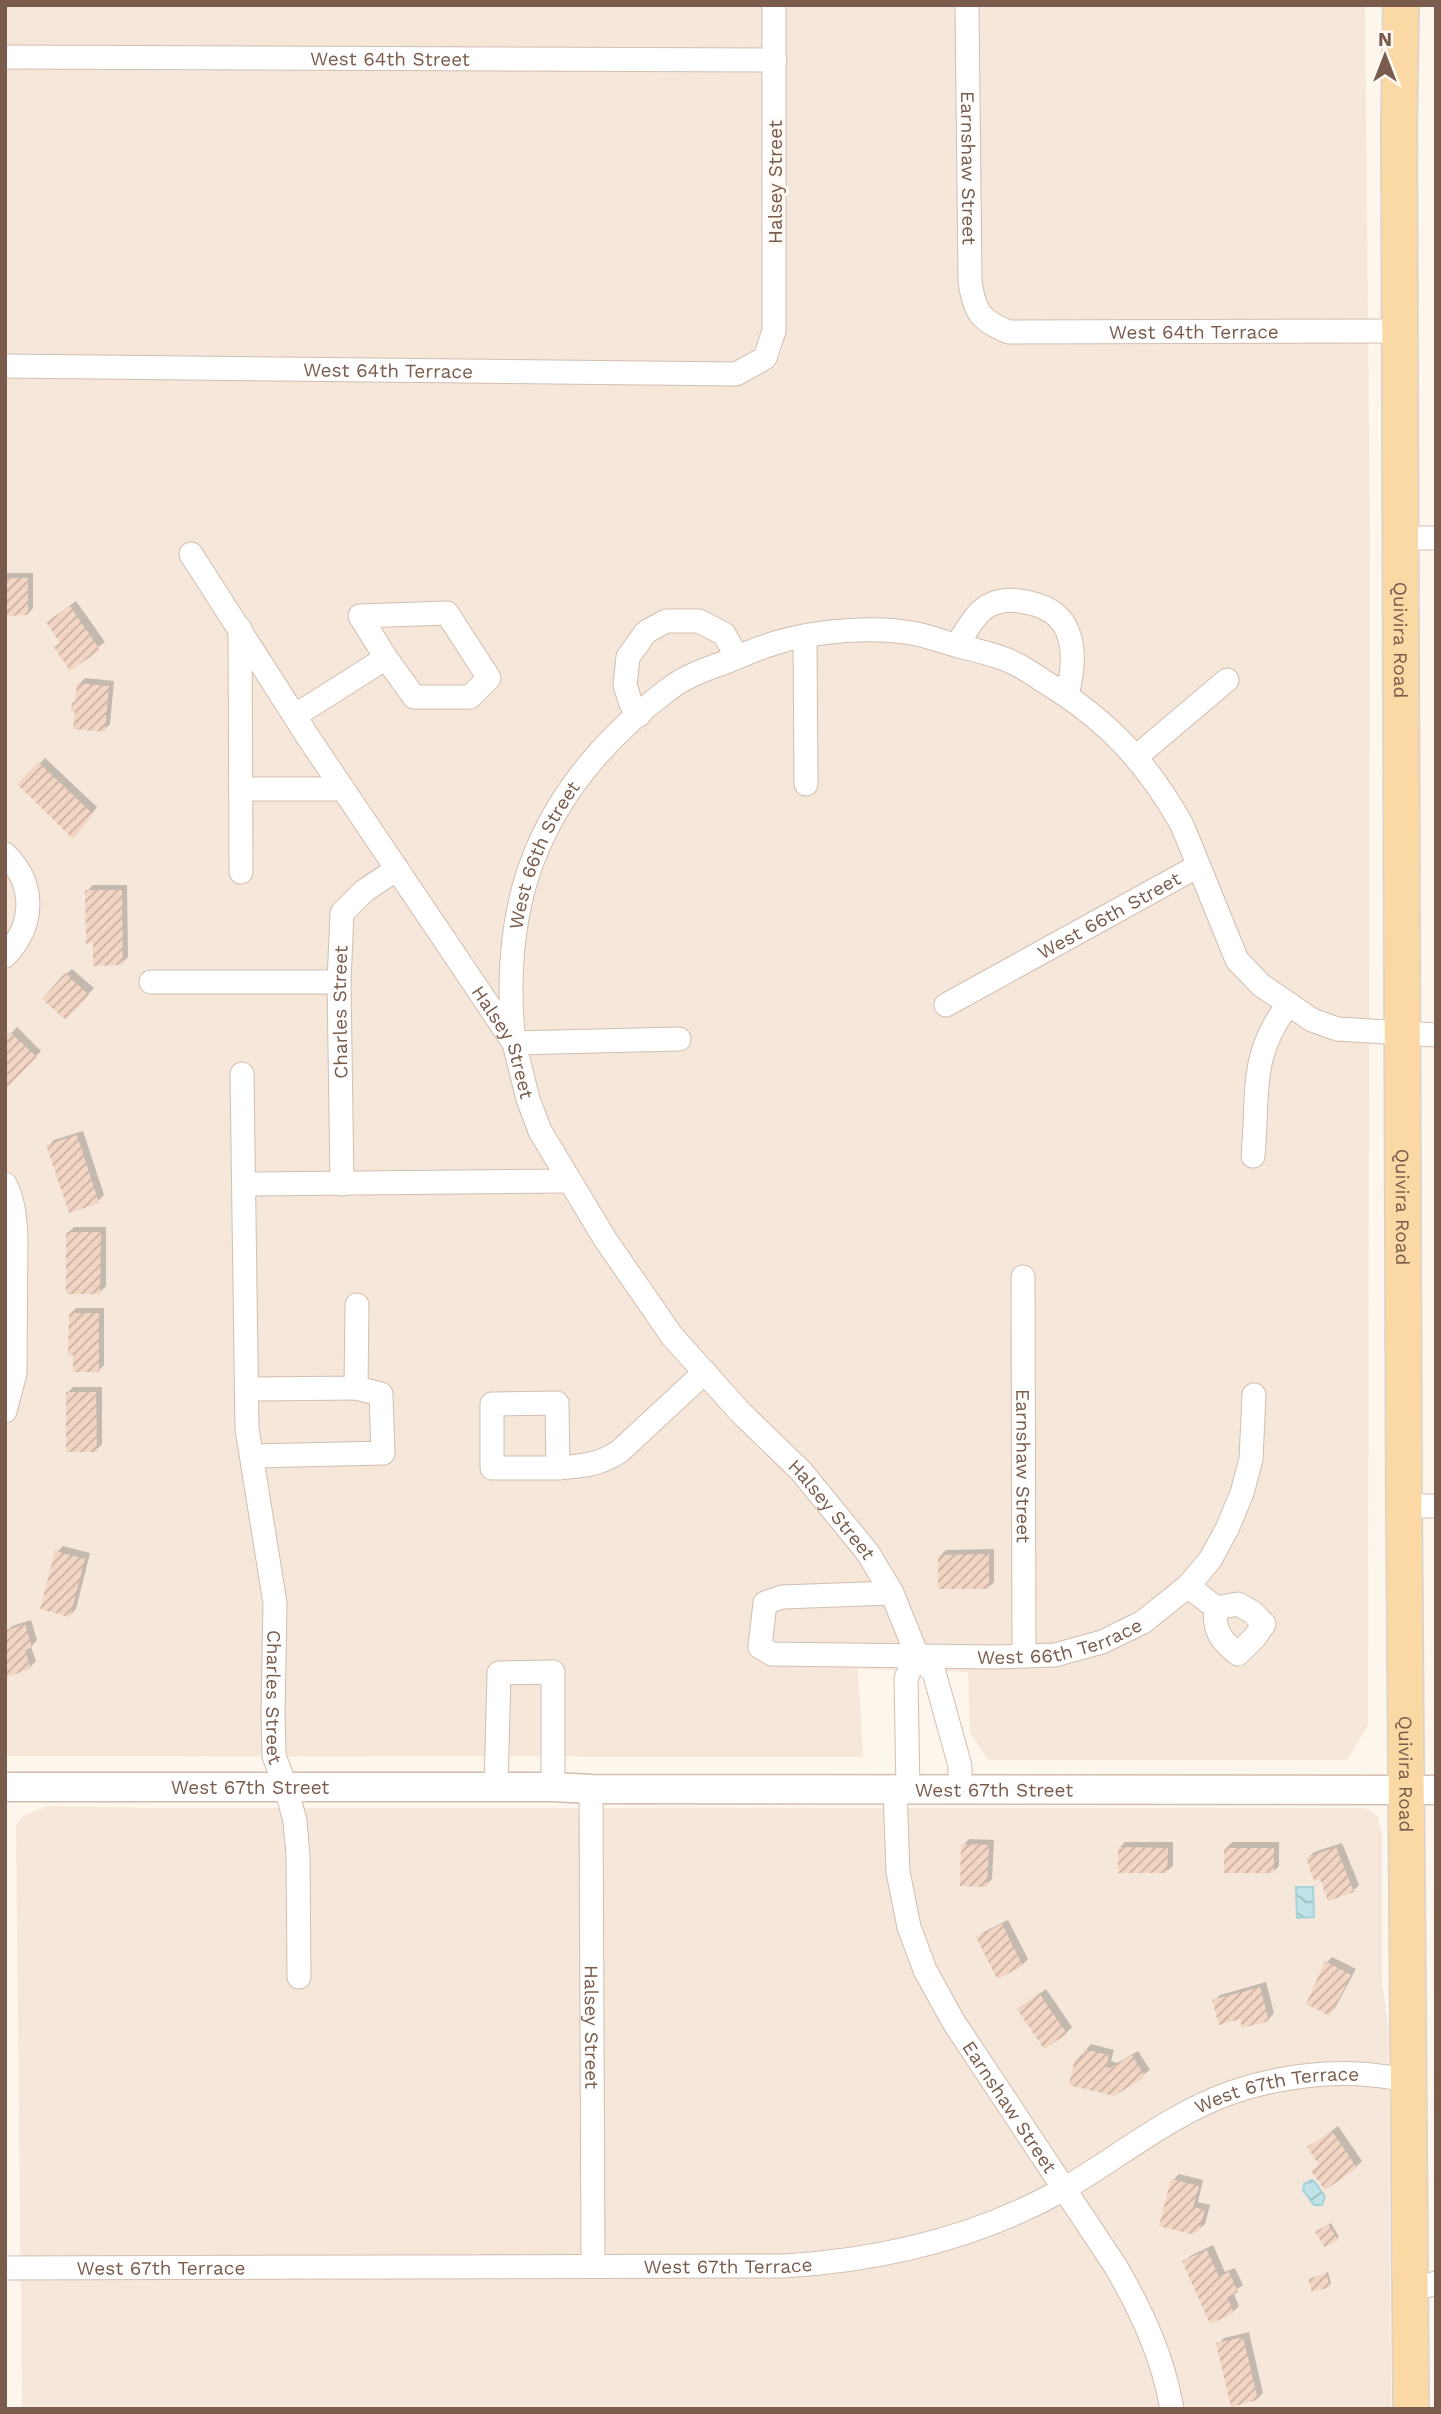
<svg xmlns="http://www.w3.org/2000/svg" width="1441" height="2414" viewBox="0 0 1441 2414" font-family="'Work Sans',sans-serif">
<style>
.residential{fill:#f5e8da}
.water{fill:url(#water-waves);stroke:#a5d3da;stroke-width:2}
.shadow{fill:#0003}
.building{fill:url(#building-hatch)}
.lines{fill:none;stroke-linecap:round;stroke-linejoin:round}
.minor-casing{stroke:#d1beb0;stroke-width:25}
.tertiary-casing{stroke:#d1beb0;stroke-width:31}
.primary-casing{stroke:#dad1cd;stroke-width:38}
.minor{stroke:#fff;stroke-width:23}
.tertiary{stroke:#fff;stroke-width:28}
.primary{stroke:#fbd9a5;stroke-width:35}
.labels{text-anchor:middle;dominant-baseline:central;stroke-width:6;stroke-linejoin:round;paint-order:stroke}
.street-label{font-size:19px;fill:#7a5c4d;stroke:#fffaf3}
</style>
<defs>
<pattern id="water-waves" width="16" height="10" patternUnits="userSpaceOnUse" patternTransform="scale(1.75)"><rect width="16" height="10" fill="#bfe3e8"/><path d="M0 5q4-4 8 0t8 0" fill="none" stroke="#a0bbbe"/></pattern>
<pattern id="building-hatch" width="6" height="6" patternUnits="userSpaceOnUse" patternTransform="scale(1.75)"><rect width="6" height="6" fill="#f3d5c3"/><path d="M-1 1l2-2M0 6l6-6M5 7l2-2" fill="none" stroke="#cab0a1"/></pattern>
</defs>
<rect width="100%" height="100%" fill="#fdf6ec"/>
<!-- residential -->
<path class="residential" d="M5,5h761l3,367 7,-6 6,-16 4,-28v-317h579l5,528 -2,1193 -21,34h-359l-18,-27 -2,-61 -110,-3 5,88 -858,-1z
M48,1806l112,2h1203l7,2 8,7 4,18v146l6,43 3,385h-1369l-6,-584 7,-9z"/>
<!-- water -->
<path class="water" d="M1296,1887h17l1,30 -17,1z
M1312,2180l3,2 10,15 -3,8h-8l-11,-15 1,-6z"/>
<!-- shadow -->
<path class="shadow" d="M5,573h28v35l-5,6h-23z
M76,601l29,41 -35,26 -8,-26 -14,-20z
M85,678l29,3 -4,43 -6,6 -28,-20 -2,-7 3,-3 2,-16z
M45,758l52,49 -18,24 -60,-47z
M93,885h34l1,72 -6,6 -28,-22 -7,-50z
M72,969l22,19 -28,30v-44z
M17,1027l24,24 -36,37v-48z
M83,1131l21,64 -6,6 -50,-55 6,-6z
M74,1227h32v59l-6,6 -32,-59z
M76,1308h28v57l-6,6 -28,-57z
M73,1387h29v57l-6,6 -29,-57z
M63,1546l27,7 -14,56 -6,6 -13,-63z
M994,1549v33l-6,6 -48,-32 6,-6z
M31,1620l6,20 -6,7 5,14 -6,6 -25,8 2,-44 5,-5z
M969,1839l25,1 -2,39 -6,6 -23,-40z
M1125,1842h48v24l-6,5 -48,-23z
M1232,1842h47v24l-5,5 -48,-23z
M1342,1843l17,42 -6,6 -32,-15 -13,-18 6,-6z
M1008,1920l20,39 -6,6 -44,-27 6,-6z
M1332,1957l24,12 -21,39 -6,6 -3,-51z
M1266,1982l8,31 -5,6 -28,-2 -27,-16 6,-6z
M1046,1989l26,38 -6,6 -47,-24z
M1091,2044l23,6 -3,11 6,2 21,-12 12,19 -36,25 -37,-35z
M1338,2126l24,35 -6,6 -36,-3 -11,-16z
M1179,2174l24,6 -5,22 12,3 -5,19 -7,6 -25,-50z
M1331,2223l8,14 -2,2 -17,-9z
M1213,2245l12,27 10,-4 8,17 -10,7 6,14 -6,6 -49,-50 6,-6z
M1328,2272l3,11 -2,2 -19,-5z
M1249,2332l14,61 -6,6 -39,-55 6,-6z"/>
<!-- building -->
<path class="building" d="M5,578h23v37l-23,1z
M70,606l30,44 -30,21 -16,-24 6,-4 -14,-21z
M77,683l32,3 -4,46 -32,-3 2,-17h-4l1,-10h3z
M38,762l55,52 -20,25 -56,-55z
M85,890h37l1,75 -30,1v-23l-7,1z
M65,973l24,22 -23,25 -24,-21z
M10,1032l27,25 -32,33v-53z
M77,1135l22,68 -30,10 -23,-68z
M66,1232h35l-1,62h-34z
M69,1313h30v59h-26v-17h-5z
M66,1392h30l1,60h-31z
M55,1551l30,8 -15,58 -30,-8z
M989,1554v35h-51v-34z
M25,1624l7,24 -7,2 6,19 -26,8v-36l2,-1 -2,-9z
M961,1844l28,1 -2,42 -27,-1z
M1118,1847l50,1 -1,25h-49z
M1336,1847l18,45 -26,9 -8,-22 -6,2 -8,-23z
M1224,1848h50v25h-50z
M1002,1924l21,42 -26,13 -21,-42z
M1325,1961l26,14 -21,41 -24,-12z
M1260,1987l9,34 -27,7 -2,-9 -21,6 -7,-25z
M1039,1993l28,41 -23,15 -27,-40z
M1084,2049l25,6 -3,12 4,1 22,-13 13,22 -31,19 -45,-11 6,-26 6,1z
M1332,2131l25,37 -32,22 -14,-19 8,-6 -12,-18z
M1171,2179l28,7 -6,21 12,3 -6,21 -8,3 -32,-8z
M1328,2224l10,16 -13,8 -10,-16z
M1207,2250l12,27 10,-5 9,20 -11,5 7,16 -24,11 -28,-63z
M1326,2273l4,14 -18,5 -4,-13z
M1243,2337l15,63 -27,7 -15,-64z"/>
<g class="lines">
<!-- minor casing -->
<g class="minor-casing">
<g id="minor">
<path id="s1" d="M967,5l3,276c4,30 10,40 39,51l391,-1"/>
<path id="s2" d="M5,57l770,3"/>
<path id="s3" d="M5,366l731,8 29,-16 9,-27v-326"/>
<path d="M1400,538h36"/>
<path id="s4" d="M191,554l117,183 206,306 14,56 12,32 65,108 67,97 69,77 60,58 67,82 24,40 25,62 17,17 26,94v25"/>
<path d="M240,629l1,243"/>
<path d="M805,637l1,147"/>
<path d="M957,645c9,-13 19,-35 35,-41 11,-5 26,-4 38,-1 47,10 47,53 37,92"/>
<path d="M296,715l90,-57 28,39h56l19,-19 -42,-65 -87,3 26,42"/>
<path d="M639,715l-8,-11 -6,-19 3,-28 18,-25 20,-11h33l25,13 13,23"/>
<path d="M1136,757l91,-77"/>
<path d="M241,789h102"/>
<path d="M5,854c31,30 30,71 0,102"/>
<path d="M151,982h188"/>
<path id="s5" d="M946,1005l252,-139"/>
<path id="s6" d="M679,1039l-165,4c-6,-55 -4,-109 12,-163 24,-79 78,-142 143,-191 17,-13 37,-20 57,-27 16,-7 33,-14 49,-19 42,-13 100,-17 142,-9 14,3 27,8 41,12 13,3 27,6 41,11 16,5 31,15 46,25 61,37 102,80 137,143l55,135 24,25 51,35 25,9 99,6"/>
<path id="s7" d="M242,1074l5,355 28,174 -2,110 1,43 12,31 9,34 3,34 1,122"/>
<path d="M1253,1156c6,-60 -5,-101 36,-152"/>
<path d="M5,1184c9,18 10,34 11,54l-1,135 -10,38"/>
<path d="M244,1184l325,-3"/>
<path id="s8" d="M342,1184l-3,-202 3,-69 22,-22 33,-22"/>
<path id="s9" d="M1023,1277l1,379"/>
<path d="M247,1389l109,-1 1,-83"/>
<path d="M252,1456l131,-3 -2,-59 -25,-6"/>
<path d="M558,1468h-66v-64l65,-1 1,65c24,-2 42,-3 62,-17l85,-79"/>
<path d="M1404,1506h32"/>
<path d="M1188,1586l28,22 22,-4 14,8 12,12 -9,13 -17,17c-17,-13 -25,-24 -22,-46"/>
<path id="s10" d="M892,1593l-110,4 -17,6 -5,44 12,7 223,3 60,-2 47,-13 41,-20 45,-36 22,-26 17,-31 15,-36 9,-34 3,-64"/>
<path d="M496,1787l3,-114 54,-1v115"/>
<path id="s11" d="M591,1789l2,477"/>
<path id="s12" d="M895,1790l3,82 11,55 16,43 28,51 163,246c26,45 47,90 56,142"/>
<path d="M908,1790l-2,-112 11,-23"/>
<path id="s13" d="M5,2268l779,-2c99,-6 193,-28 280,-77 55,-32 105,-74 166,-96 43,-15 96,-23 142,-18 12,2 24,3 37,3"/>
<path d="M1410,2291l26,-8"/>
</g>
</g>
<!-- tertiary casing -->
<g class="tertiary-casing">
<g id="tertiary">
<path id="s14" d="M5,1787h548l38,2 845,1"/>
</g>
</g>
<!-- primary casing -->
<g class="primary-casing">
<g id="primary">
<path id="s15" d="M1401,5l-2,118 5,1383 7,903"/>
</g>
</g>
<!-- minor -->
<use href="#minor" class="minor"/>
<!-- tertiary -->
<use href="#tertiary" class="tertiary"/>
<!-- primary -->
<use href="#primary" class="primary"/>
</g>
<g class="labels">
<!-- street labels -->
<g class="street-label">
<text stroke="none"><textPath href="#s2" startOffset="385">West 64th Street</textPath></text>
<text stroke="none"><textPath href="#s1" startOffset="163">Earnshaw Street</textPath></text>
<text transform="translate(775 182) rotate(-90)">Halsey Street</text>
<text stroke="none"><textPath href="#s1" startOffset="530">West 64th Terrace</textPath></text>
<text stroke="none"><textPath href="#s3" startOffset="383">West 64th Terrace</textPath></text>
<text stroke="none"><textPath href="#s15" startOffset="635">Quivira Road</textPath></text>
<text stroke="none"><textPath href="#s6" startOffset="359">West 66th Street</textPath></text>
<text stroke="none"><textPath href="#s5" startOffset="186">West 66th Street</textPath></text>
<text stroke="none"><textPath href="#s8" startOffset="172">Charles Street</textPath></text>
<text stroke="none"><textPath href="#s4" startOffset="581">Halsey Street</textPath></text>
<text stroke="none"><textPath href="#s15" startOffset="1202">Quivira Road</textPath></text>
<text stroke="none"><textPath href="#s9" startOffset="189">Earnshaw Street</textPath></text>
<text stroke="none"><textPath href="#s4" startOffset="1158">Halsey Street</textPath></text>
<text stroke="none"><textPath href="#s10" startOffset="476">West 66th Terrace</textPath></text>
<text stroke="none"><textPath href="#s7" startOffset="625">Charles Street</textPath></text>
<text stroke="none"><textPath href="#s15" startOffset="1769">Quivira Road</textPath></text>
<text stroke="none"><textPath href="#s14" startOffset="245">West 67th Street</textPath></text>
<text stroke="none"><textPath href="#s14" startOffset="989">West 67th Street</textPath></text>
<text stroke="none"><textPath href="#s11" startOffset="238">Halsey Street</textPath></text>
<text stroke="none"><textPath href="#s13" startOffset="1311">West 67th Terrace</textPath></text>
<text stroke="none"><textPath href="#s12" startOffset="345">Earnshaw Street</textPath></text>
<text stroke="none"><textPath href="#s13" startOffset="723">West 67th Terrace</textPath></text>
<text stroke="none"><textPath href="#s13" startOffset="156">West 67th Terrace</textPath></text>
</g>
</g>
<!-- border -->
<rect width="1441" height="2414" fill="none" stroke="#7a5c4d" stroke-width="14"/>
<!-- north arrow -->
<g transform="translate(1385 56)" stroke="#fffaf3" stroke-width="5" paint-order="stroke">
<path d="M0-5L12 26L0 18L-12 26Z" fill="#7a5c4d"/>
<text y="-10" font-size="19" font-weight="bold" text-anchor="middle" fill="#7a5c4d">N</text>
</g>
</svg>
